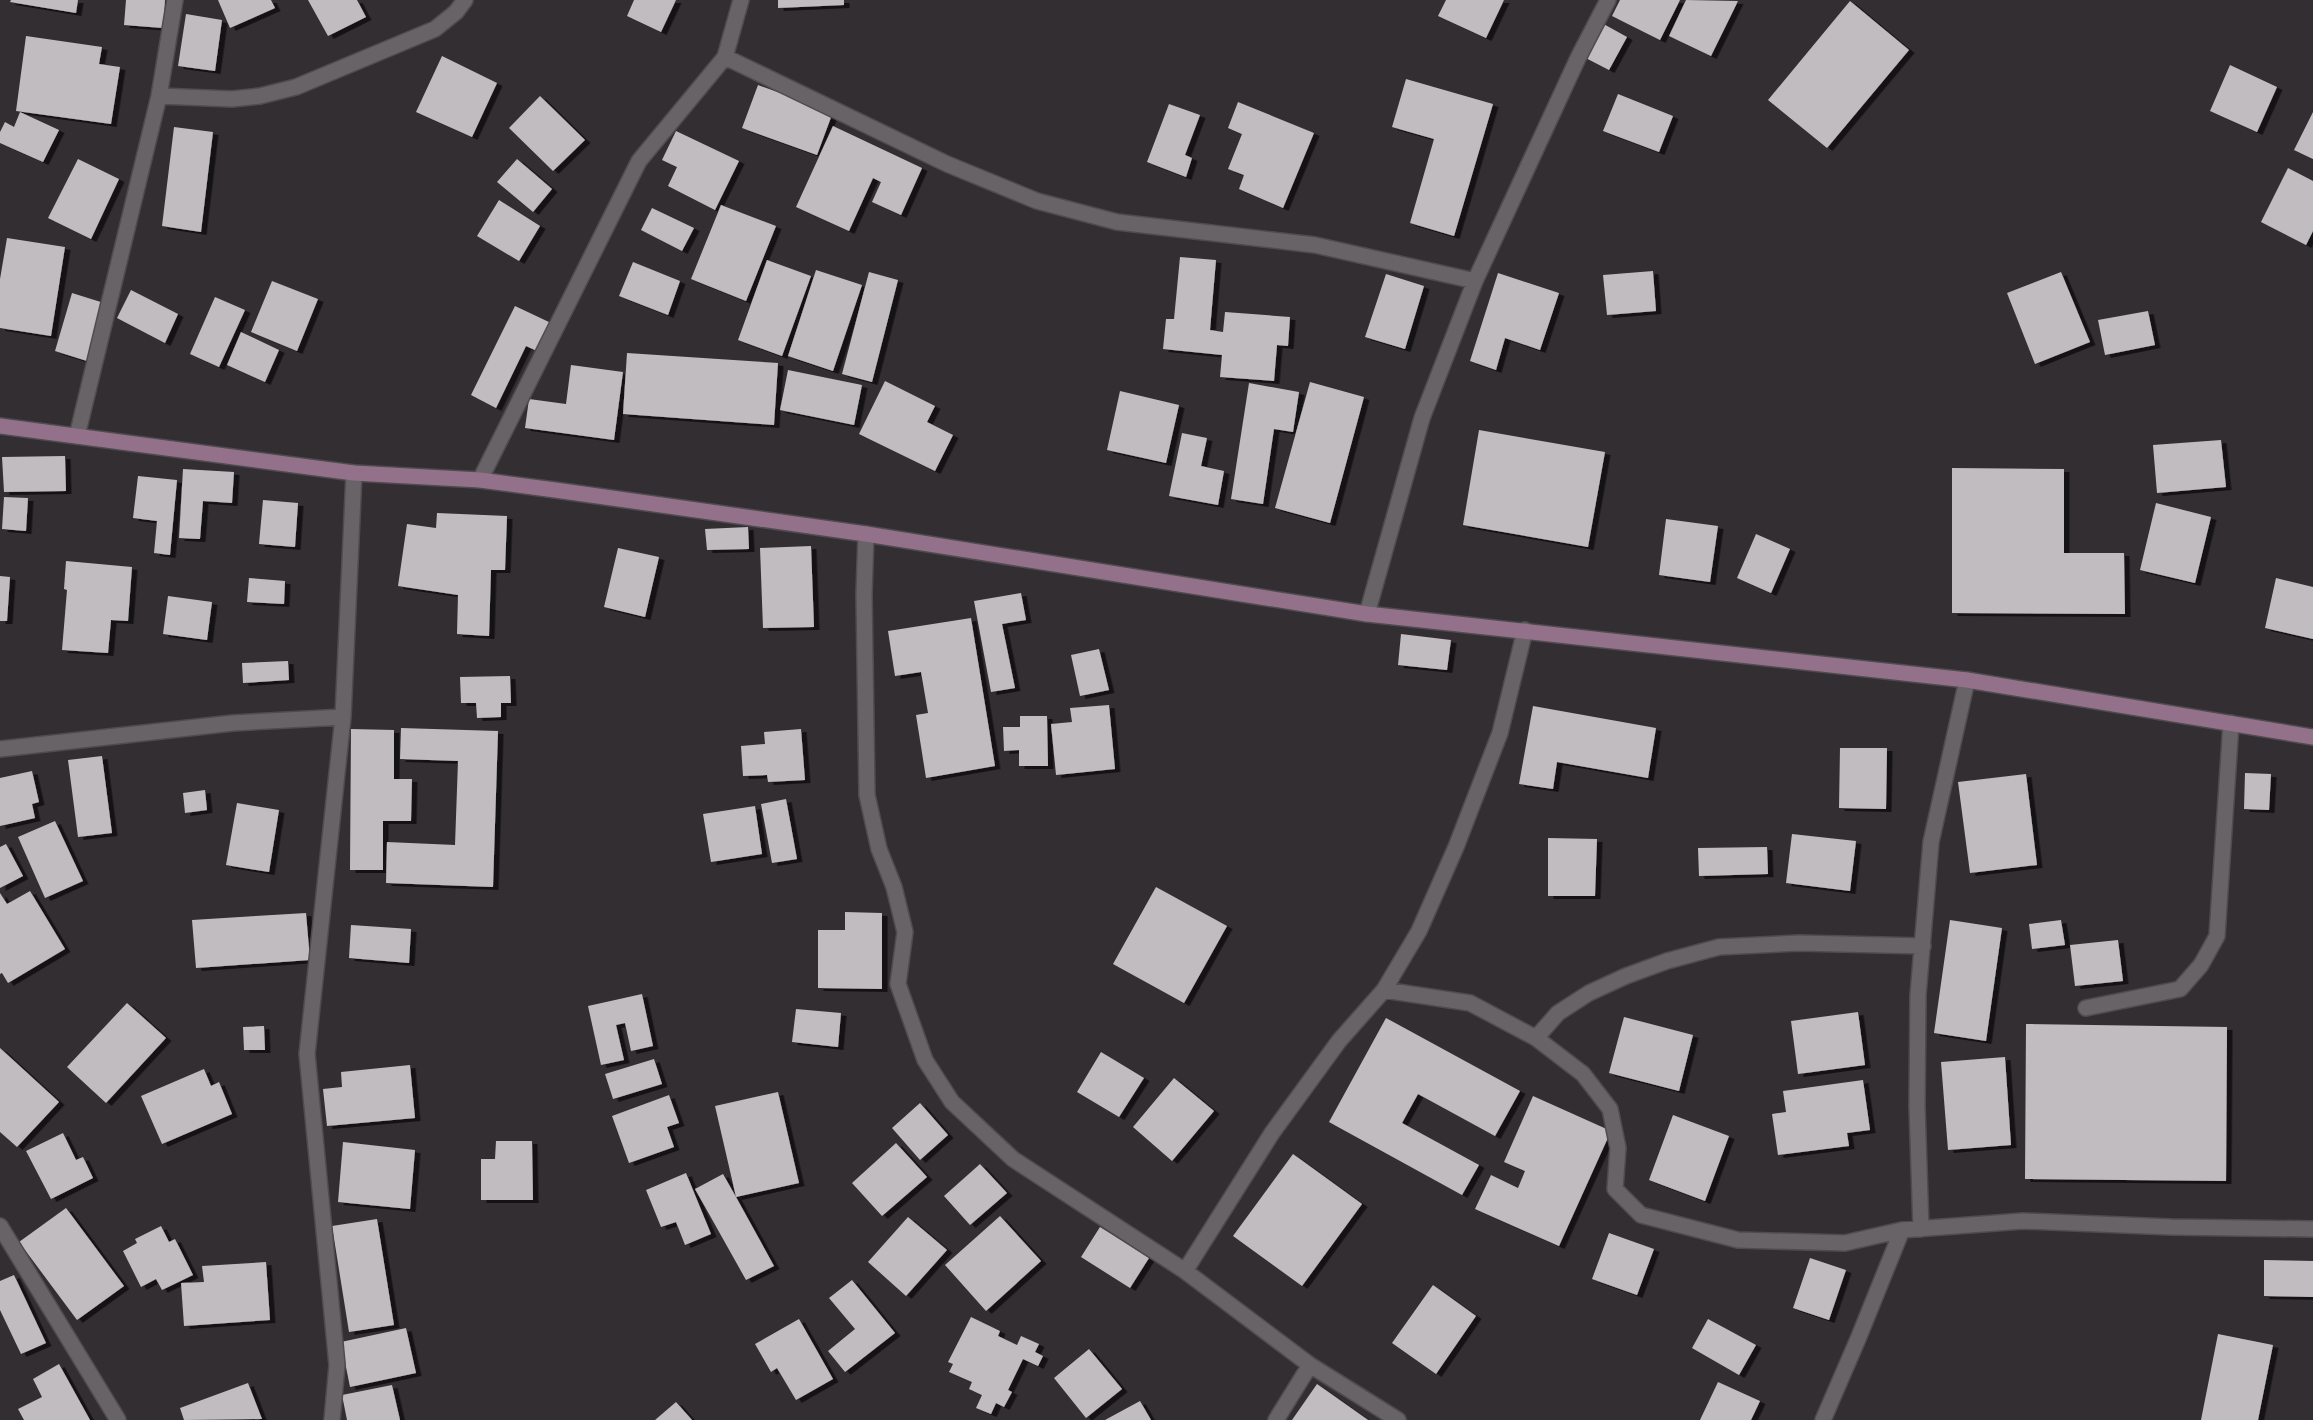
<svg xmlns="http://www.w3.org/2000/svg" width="2313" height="1420" viewBox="0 0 2313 1420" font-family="Figtree,sans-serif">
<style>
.building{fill:#c1bcc0;filter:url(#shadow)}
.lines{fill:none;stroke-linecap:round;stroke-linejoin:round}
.lane-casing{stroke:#4f4b4e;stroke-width:18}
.street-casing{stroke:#4f4b4e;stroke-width:18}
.secondary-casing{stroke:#4f4b4e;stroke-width:18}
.lane{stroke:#686366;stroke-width:15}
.street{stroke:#686366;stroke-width:15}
.secondary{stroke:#94718a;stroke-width:15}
</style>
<defs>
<filter id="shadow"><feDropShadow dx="5.5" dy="3" stdDeviation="0" flood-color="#0009"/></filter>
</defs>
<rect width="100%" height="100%" fill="#322e31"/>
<!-- building -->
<path class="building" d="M11,0h67l-2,13 -66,-11z
M126,0h39l-2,28 -39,-3z
M218,0h53l4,8 -45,20z
M308,0h49l9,17 -38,19z
M634,0h42l-15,32 -34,-16z
M778,0h66v5l-66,3z
M1446,0h58l-18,38 -48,-22z
M1620,0h60l-20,40 -48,-24z
M1686,0l52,1 -27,55 -42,-20z
M1850,1l59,49 -82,98 -59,-48z
M186,14l36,6 -7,51 -37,-5z
M1598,21l29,16 -18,33 -29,-15z
M26,36l76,11 -3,17 21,3 -9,57 -95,-13z
M442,56l55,27 -25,54 -56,-25z
M2230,65l47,22 -20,45 -47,-21z
M1406,79l87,25 -39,132 -44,-13 24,-84 -42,-12z
M758,85l75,27 -16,43 -75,-27z
M1618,94l55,22 -14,36 -56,-21z
M540,96l45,44 -32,31 -44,-43z
M1238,102l76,31 -31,75 -44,-19 5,-14 -16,-6 14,-35 -14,-6z
M1169,104l31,11 -15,40 7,3 -6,19 -39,-15z
M20,112l39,18 -16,32 -43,-19v-11l5,-10 9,5z
M2313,112v47l-19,-9z
M833,126l89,42 -21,47 -29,-13 9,-20 -8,-4 -24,53 -53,-24z
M174,127l39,5 -12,100 -39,-6z
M676,131l63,30 -24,49 -47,-24 9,-19 -15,-7z
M78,159l41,20 -28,60 -43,-21z
M517,159l35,30 -19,23 -36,-30z
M2288,168l25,13v50l-7,14 -45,-23z
M499,200l41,26 -21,35 -42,-25z
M721,205l55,21 -30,75 -55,-22z
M652,208l42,20 -12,23 -41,-21z
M7,238l58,9 -14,89 -51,-8v-49z
M1180,257l36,3 -6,70 13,2 2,-20 65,5 -2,29 -11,-1 -3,36 -54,-4 2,-22 -59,-6 3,-30h8z
M767,260l44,16 -29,80 -44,-16z
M633,262l47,19 -12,34 -49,-19z
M816,270l46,15 -29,86 -45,-15z
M1653,271l3,40 -49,4 -4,-40z
M869,272l29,8 -26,102 -30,-8z
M2061,272l29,70 -55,22 -28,-71z
M1498,273l61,20 -19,57 -35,-12 -9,32 -26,-9z
M1386,274l38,12 -19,63 -40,-12z
M272,281l46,18 -21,52 -46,-19z
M131,290l47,24 -13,29 -48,-25z
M72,293l32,10 -17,58 -32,-10z
M215,297l30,13 -26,57 -29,-13z
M515,306l36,17 -14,28 -11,-5 -30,62 -25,-13z
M2148,311l7,34 -50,10 -7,-35z
M241,332l38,18 -14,32 -38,-17z
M627,353l151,10 -4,62 -151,-11z
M571,365l52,7 -9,68 -89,-12 4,-29 37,5z
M788,370l74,15 -8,40 -74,-15z
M885,381l50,25 -8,16 26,13 -18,36 -76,-37z
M1310,382l54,15 -34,126 -55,-15z
M1249,383l50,9 -6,40 -19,-3 -11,75 -32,-5z
M1120,391l59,14 -13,58 -59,-13z
M1479,430l126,22 -17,95 -125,-22z
M1182,433l25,5 -6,28 23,5 -6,34 -49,-9z
M2221,440l5,47 -69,6 -4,-48z
M65,456l1,35 -62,1 -2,-35z
M1952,468l112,1v84h60l1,61 -173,-1z
M183,469l51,3 -2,31 -29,-2 -3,38 -21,-1z
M138,476l39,4 -7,75 -16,-2 3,-32 -24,-3z
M4,497l24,1 -2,33 -24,-2z
M263,500l35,3 -3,44 -36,-3z
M2156,503l55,14 -16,66 -55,-13z
M437,513l70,3 -2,54h-14l-2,66 -32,-2 1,-39 -60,-9 9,-62 29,4z
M1666,519l52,7 -8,56 -51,-7z
M748,527l1,22 -42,1 -2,-21z
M1756,534l34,15 -19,44 -34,-15z
M811,546l3,81 -51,1 -3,-80z
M618,548l41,9 -14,60 -41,-10z
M66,561l66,6 -4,54 -17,-1 -3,33 -46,-3 5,-60 -3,-1z
M0,576l10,1 -3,44h-7z
M249,578l36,3 -1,23 -37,-2z
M2276,578l37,9v52l-48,-11z
M1021,593l5,27 -24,4 13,64 -24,4 -17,-91z
M168,596l44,6 -5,38 -44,-6z
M971,618l24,148 -69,12 -10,-63 12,-2 -7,-41 -26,4 -7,-45z
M1401,634l50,6 -4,30 -49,-5z
M1099,649l10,41 -29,6 -9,-41z
M288,661l1,19 -46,3 -1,-20z
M510,676l1,27h-10v14l-24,1 -1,-15h-15l-1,-26z
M1109,705l6,64 -59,6 -5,-51 21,-2 -2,-14z
M1533,706l123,22 -8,50 -91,-16 -4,27 -34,-5z
M1020,716h27l1,50h-29v-16l-15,1 -1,-24h17z
M401,728l97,3 -5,156 -107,-4 1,-41 68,3 3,-84 -58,-2z
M351,729l43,1v49h18l-1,42h-28v49h-33z
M801,729l4,51 -37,2 -1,-7 -24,1 -2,-30 24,-2 -1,-12z
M1840,748h47l-1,61 -47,-1z
M102,756l10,77 -34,4 -10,-77z
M32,771l7,31 -7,2 3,14 -35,8v-48z
M2245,773l26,1 -2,36 -25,-1z
M2026,774l11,91 -67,8 -12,-91z
M205,790l2,20 -22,3 -2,-20z
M786,799l11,60 -25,4 -11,-59z
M237,803l42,7 -10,62 -43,-7z
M755,806l7,48 -51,8 -8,-48z
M55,821l28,60 -38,17 -27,-61z
M1792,834l64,7 -6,50 -64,-8z
M1548,838l49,1 -2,57h-47z
M6,844l17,32 -23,12v-41z
M1767,847l1,27 -69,2 -1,-28z
M1156,887l71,39 -43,77 -71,-39z
M30,891l35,58 -57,34 -6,-10 -2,1v-81l7,11z
M845,912l37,1v76l-64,-1v-58h27z
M306,913l4,47 -114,8 -4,-48z
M1950,920l52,8 -16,113 -52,-8z
M2061,920l4,25 -33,4 -3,-25z
M351,925l60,4 -2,34 -60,-5z
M2118,940l5,41 -48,5 -5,-41z
M642,994l11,52 -22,5 -6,-28 -9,2 8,35 -23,5 -13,-59z
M127,1003l39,35 -60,65 -39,-36z
M796,1009l45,4 -3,34 -46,-5z
M1858,1012l7,53 -67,9 -7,-53z
M1624,1017l69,18 -14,56 -70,-18z
M1386,1018l134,73 -25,45 -77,-42 -16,29 77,42 -17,30 -133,-73z
M2026,1024l201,3 -1,154 -201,-2z
M264,1026l1,24h-21l-1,-23z
M0,1048l59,54 -42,45 -17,-15z
M1101,1052l43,26 -25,39 -42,-25z
M2005,1057l6,88 -63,5 -7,-88z
M654,1059l8,25 -49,15 -8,-25z
M410,1065l5,53 -88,8 -4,-37 19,-2 -1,-15z
M204,1069l7,17 8,-4 13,32 -70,30 -21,-48z
M1174,1078l40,33 -42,50 -39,-34z
M1863,1080l7,50 -23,3 2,13 -71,9 -6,-41 14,-2 -3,-21z
M778,1092l21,91 -63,14 38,69 -28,14 -51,-91 28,-15 13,23 -21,-91z
M669,1095l10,28 -12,4 7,20 -45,16 -17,-47z
M1533,1096l78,35 -52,115 -84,-37 16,-34 27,13 7,-17 -21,-9z
M920,1103l28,32 -28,25 -28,-32z
M1673,1115l56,21 -24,65 -56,-21z
M63,1133l13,27 7,-3 10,21 -42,21 -25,-48z
M496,1141h36l1,59h-52v-41h14z
M343,1142l72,8 -5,59 -72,-7z
M896,1143l31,34 -45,39 -30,-33z
M1293,1154l69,50 -60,82 -69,-50z
M980,1164l27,29 -37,32 -26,-29z
M686,1173l25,61 -26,11 -9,-23 -15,5 -15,-37z
M66,1208l58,78 -47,34 -58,-78z
M1000,1216l41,45 -55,50 -41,-46z
M908,1217l39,33 -41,46 -38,-34z
M377,1219l17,106 -45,7 -17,-106z
M161,1226l8,16 6,-3 18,36 -31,15 -6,-11 -15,8 -18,-36 14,-8 -2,-4z
M1100,1227l49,31 -19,30 -49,-31z
M1609,1233l45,16 -17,46 -45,-16z
M1810,1258l36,12 -17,50 -36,-12z
M2264,1260l49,1v36l-49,-1z
M266,1262l4,58 -86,6 -3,-43 23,-1 -2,-16z
M14,1275l32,68 -25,11 -21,-44v-29z
M852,1280l43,53 -50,39 -17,-21 27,-22 -26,-31z
M1433,1285l43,31 -40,58 -44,-31z
M971,1317l29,14 -2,5 19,9 4,-9 18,8 -4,8 8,4 -5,10 -15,-7 -15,31 4,2 -8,15 -8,-4 -5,11 -15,-6 6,-13 -13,-6 3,-7 -23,-10 4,-8 -5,-2z
M799,1319l34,60 -37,21 -19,-32 -6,4 -16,-28z
M1708,1319l48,26 -17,30 -47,-27z
M406,1328l10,45 -66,14 -9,-45z
M2218,1334l55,11 -15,75h-57z
M1089,1349l33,40 -36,29 -32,-40z
M59,1364l31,56h-66l-6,-11 24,-12 -9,-18z
M1718,1382l42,19 -9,19h-51z
M248,1383l14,36 -78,1 -4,-12z
M1317,1384l51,36h-76z
M392,1385l8,35h-53l-5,-25z
M1140,1401l11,19h-46z
M676,1402l16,18h-37z"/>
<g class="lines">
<!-- lane casing -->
<g class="lane-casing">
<path id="lane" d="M2086,1008l94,-19 21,-24 16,-29 14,-213"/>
</g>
<!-- street casing -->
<g class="street-casing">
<path id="street" d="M725,57l222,107 90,37 80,21 198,23 160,36
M159,96l73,3 28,-3 36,-9 139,-58 21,-17 9,-12
M77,436l82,-340 16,-96
M480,480l159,-319 86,-104 16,-57
M866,534l-2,60 3,201 12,54 15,38 11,45 -7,52 27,76 27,42 61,57 172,112 125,94 88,55
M1367,614l55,-196 53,-137 103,-223 30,-58
M0,749l233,-26 110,-6
M1384,990l86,13 66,35 47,36 27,35 8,39 -3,41 26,26 97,25 107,3 57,-13 121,-9 148,6 142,2
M1536,1038l22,-25 31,-20 37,-17 41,-15 52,-14 80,-4 124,3
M0,1226l118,194
M1921,1229l-4,-123 1,-111 13,-153 36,-162
M1185,1271l87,-138 67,-92 45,-51 35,-59 37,-84 44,-114 25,-103
M332,1420l5,-55 -30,-311 36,-337 11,-244
M1276,1420l34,-55
M1823,1420l35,-81 44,-109"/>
</g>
<!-- secondary casing -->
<g class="secondary-casing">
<path id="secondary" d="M0,426l354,47 126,7 75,10 311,44 501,80 600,66 346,57"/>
</g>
<!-- lane -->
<use href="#lane" class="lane"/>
<!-- street -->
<use href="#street" class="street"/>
<!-- secondary -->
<use href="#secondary" class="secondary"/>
</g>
</svg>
